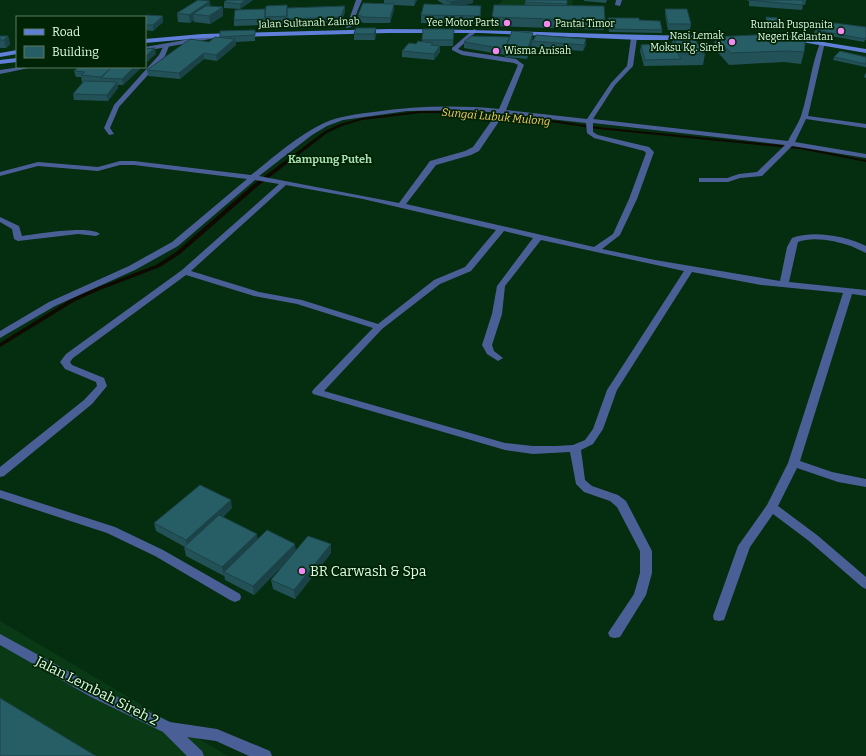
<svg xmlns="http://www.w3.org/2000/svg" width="866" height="756" viewBox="0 0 866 756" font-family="Bitter,serif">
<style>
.built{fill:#0a3916}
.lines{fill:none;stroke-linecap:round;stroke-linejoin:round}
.stream{fill:#0f0900;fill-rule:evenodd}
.minor{fill:#4b5f97;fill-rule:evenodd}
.tertiary{fill:#4b5f97;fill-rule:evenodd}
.secondary{fill:#607fd9;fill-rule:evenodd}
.wall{fill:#225158}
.shaded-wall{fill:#1b4247}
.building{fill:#275e66;stroke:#1b4247}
.poi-dot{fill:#f38af1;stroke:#002306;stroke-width:1.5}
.labels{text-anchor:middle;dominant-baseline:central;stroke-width:3.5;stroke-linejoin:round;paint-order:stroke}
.far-street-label{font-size:10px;fill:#e1fce3;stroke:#002306}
.far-poi-label{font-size:10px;fill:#e1fce3;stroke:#002306;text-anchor:end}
.far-water-label{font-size:11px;font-style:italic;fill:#fdd05d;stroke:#002306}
.far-neighbourhood-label{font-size:11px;font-weight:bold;fill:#a8deaf;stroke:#002306}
.near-poi-label{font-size:14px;fill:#e1fce3;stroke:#002306;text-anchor:start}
.near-street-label{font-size:14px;fill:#e1fce3;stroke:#002306}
</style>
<rect width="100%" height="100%" fill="#052d0f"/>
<!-- built -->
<path class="built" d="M503,0h70l-2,10 -75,-3z
M0,621l228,135h-228z"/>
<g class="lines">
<!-- stream -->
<path class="stream" d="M420,111h40l98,10 40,6 202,20 66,13v2l-66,-13 -202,-20 -40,-6 -98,-10h-40l-58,7 -20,6 -15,7 -69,53 -78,68 -20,13 -60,23 -25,11 -75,46v-4l71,-44 25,-11 60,-23 20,-13 78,-68 71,-53 15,-7 22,-6z"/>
<!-- minor -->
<path class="minor" d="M356,0h6l-11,27 -5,1z
M616,0h6l-2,6 -5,-1z
M474,29l2,1v2l-18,17 5,2 53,8 8,6 -18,45 81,9 24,-36 16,-17 4,-28 3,-2 3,2 -4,28 -18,19 -22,34 195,22c4,-8 10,-17 13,-25 8,-25 10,-50 19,-73l5,-1 -17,74 58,8v4l-60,-9 -11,23 71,12v4l-74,-12 -30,30 -22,2 -12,4h-29v-4h28l12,-4 18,-2 28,-27 -192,-22v9l5,3 51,12 5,5 -17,47 -17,36 -18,14 53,11 125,21 7,-34 5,-9c21,-8 54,-2 74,8v7c-5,-2 -10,-5 -15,-7 -15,-5 -38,-10 -53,-4l-9,40 77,8v6l-14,-2 -52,167 32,11 34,7v8l-28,-5 -41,-14 -19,38 39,29 49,42v12l-4,-2 -53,-46 -36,-27 -23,33 -26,73 -5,1 -5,-1 -1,-4 25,-70 29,-41 21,-42 55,-170 -82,-8 -69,-13 -75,118 -14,39 -10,15 -12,6 4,30 7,6 26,9 8,6 26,50v22l-6,22 -26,42 -5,1 -5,-1 -2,-4 26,-39 6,-21v-22l-23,-44 -7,-6 -26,-9 -8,-8 -6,-32 -37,2 -28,-4 -192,-56 -1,-2 1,-2 60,-62 -76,-24 -43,-8 -68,-21 -113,83 -3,4 2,3 32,13 3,8 -15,18 -88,72 -4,1v-10l84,-67 13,-14 -1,-4 -31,-13 -5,-7 6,-8 116,-84 97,-86 -24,-4 -77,66 -43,24 -80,36 -55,32v-7l49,-29 80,-36 43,-24 75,-63 -113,-14h-14l-22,6 -60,-5 -38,10v-4l38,-10 60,5 22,-6h14l117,14c23,-18 47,-40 73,-52 16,-7 33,-9 50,-11 42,-6 84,-7 125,-3l19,-44 -4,-2 -52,-8 -10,-5v-2zM471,110l26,3 -24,34 -8,4 -35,10 -31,42 -140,-27 53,-41 15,-9 16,-6 64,-9zM504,114l82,9 1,10 7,5 50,13 2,2 -17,46 -16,35 -19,13 -188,-43 30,-39 35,-10 8,-4zM286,185l77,14 133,31 -31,37 -31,13 -56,44 -76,-24 -43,-8 -68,-21zM504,231l29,7 -36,48 -5,28 -10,31 5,9 11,7 5,-3 -9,-7 -2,-6 10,-31 3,-28 36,-46 143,31 -77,119 -14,39 -8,11 -12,5 -17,1h-23l-28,-3 -181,-52 58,-62 58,-45 31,-13z
M164,45l5,1 -4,10 -46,51 -9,21 4,6 -5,1 -5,-7 10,-23 45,-50z
M0,217l19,9 3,10c15,-2 68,-11 78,-2l-4,2 -18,-2 -60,7 -4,-2 -2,-10 -12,-7z
M0,490l115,37 48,23 77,44 1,3 -1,3 -5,2 -5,-2 -75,-44 -48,-23 -107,-35z"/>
<!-- tertiary -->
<path class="tertiary" d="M219,34l2,1v2l-76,14v-4z
M20,67h14l-34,7v-4z
M0,634l101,55 69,33 47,7 53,22 2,5h-23l-33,-15 -29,-4 15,14 2,5h-17l-24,-24 -72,-35 -91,-52z"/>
<!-- secondary -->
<path class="secondary" d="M388,29c113,0 227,7 340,7l3,2 -3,2h-88l-160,-7h-92l-186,5 -57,5v-4l57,-5z
M792,37l74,12v4l-76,-13 -1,-1z
M17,50v4l-17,3v-4z
M17,58v4l-17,2v-4z"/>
</g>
<!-- wall -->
<path class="wall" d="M227,0h26l-13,9 -16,-1v-6z
M384,0h33l-3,6 -20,-1v4l-4,14h-26l-5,-2 -1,-6 26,-11z
M437,0h36v3l-9,2 17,1v8l-2,10 -58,-1v-8l24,-10z
M567,0v6l38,15 -1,9 -113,-4 1,-9 33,-12v-3z
M584,0h23l-1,3 -22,-2z
M746,0h60l-1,5h-2l-1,5 -53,-4v-5z
M211,6l12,10 -13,8 -16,-2v-2l-4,3 -12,-1 -1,-9z
M287,8l58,4 -4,10 -107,4v-6z
M665,9l26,15 -1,6h-22l-3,-15z
M145,17l18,5 -10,9 -8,-1z
M766,17l14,7 -1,2h-13z
M608,18l54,12v3l-53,-1 -1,-12z
M825,24l41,3v13h-1l-1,2 -50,-9 1,-3z
M423,29h31l-1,17h-18l5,6 -6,8 -32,-3v-6l14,-7 6,-2z
M255,30v11l-19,1v3l-19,16 -13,-2 -24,20 -32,-3 -1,-6 62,-28 11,-4z
M354,34h22l-1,6h-21z
M0,36h8l2,8 -4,4h-6z
M715,37l89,15 -3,12 -17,-2 -55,3 -15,-17z
M673,38l32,16 -2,11 -59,1 -4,-15 1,-6 31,-2z
M533,40l53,5 -3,6 -51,-4v-2l-5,14 -22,-2v-2l-41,-7v-6z
M834,57h32v10l-33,-7z
M79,67h63l-19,18h-5v3l-10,13 -34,-1 -1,-6 11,-12h-2l-1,-5h-5l-2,-6z
M866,73v5l-2,-1 1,-3z
M232,508l-9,9 35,22 38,12 35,2 -36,46 -22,-10 -2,-9 16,-19 -33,34 -29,-15 -1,-5v1l-38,-20 -2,-9h1l-29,-16 -2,-8z"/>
<!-- shaded-wall -->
<path class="shaded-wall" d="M245,0h8l-13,9v-5z
M415,0h2l-3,6z
M462,0h11v3l-23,5v-6z
M210,1l1,8 -18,5 1,6 -4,3 -1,-8z
M394,4v5l-4,14v-5z
M345,6v6l-4,10v-5z
M481,6v8l-2,10 1,-8z
M223,7v9l-13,8 -1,-8z
M163,16v6l-10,9v-6z
M376,28v6l-1,6 -1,-6z
M533,33l-1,12 -5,14 1,-11z
M8,36l2,8 -4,4 -2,-8z
M235,39l1,6 -19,16 -1,-6z
M586,39v6l-3,6 1,-6z
M440,46v6l-6,8v-6z
M155,48l1,6 -11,10v-7z
M204,53v6l-24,20 -1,-6z
M134,67h8l-19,18 -1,-6z
M117,82l1,6 -10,13 -1,-6z
M231,500l1,8 -45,40 -1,-8z
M257,534l1,8 -34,30v4l-2,-9z
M295,544l1,8 -42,43 -1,-9z
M331,544v9l-36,46 -1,-9z"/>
<!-- building -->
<path class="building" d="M198,0l12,1 -21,14 -12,-2z
M227,0h18l-5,4 -16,-2z
M446,0h16l-12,2z
M526,0h41v4l-42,-2z
M750,0h53v5l-54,-5z
M363,3l31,1 -4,14 -26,-1 -6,-2z
M424,4l57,2 -1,10 -59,-1z
M287,5v11l-22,1 1,-11z
M494,5l110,1 1,15 -113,-4z
M206,6l17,1 -14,9 -16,-2z
M345,6l-4,11 -54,2v-11z
M265,9v10l-31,1 1,-10z
M665,9h22l4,15h-23z
M147,15l16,1 -10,9h-8v-8h-1z
M766,17l13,1 1,6 -13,-1z
M608,18h31v2l21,1 2,9 -53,-1z
M826,22l40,5v10l-1,2 -50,-9 4,-6h6z
M356,28h20l-2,6h-20z
M423,29h31l-1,11h-31z
M255,30v5l-35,2v-6z
M512,31l21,2 -5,15 -22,-2z
M772,34l34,3 -2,15 -17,-1 -56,2 -16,-16z
M536,35l50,4 -2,6 -51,-4z
M0,36h8l-4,4h-4z
M471,36l39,1 -4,9 -1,3 -41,-7z
M215,37l20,2 -19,16 -12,-2 -25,20 -32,-3 43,-31 19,3z
M673,38h21l11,16h-23z
M418,41l15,2 -2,2 9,1 -6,8 -32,-3 7,-8 7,1z
M672,43l9,16 -36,1 -4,-15z
M155,48l-10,9v-8z
M840,51l26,6v7l-32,-7z
M79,67h33l-11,10 -20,-2 4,-3 -11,-1z
M112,67h22l-12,12 -21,-1z
M84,81l33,1 -10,13 -34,-1z
M200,485l31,15 -45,40 -32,-17z
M219,515l38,19 -35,33 -38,-20z
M267,530l28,14 -42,42 -29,-14z
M308,536l23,8 -37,46 -23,-10z
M0,698l96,58h-96z"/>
<!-- markers -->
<g class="poi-dot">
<circle cx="507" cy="23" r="4"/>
<circle cx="547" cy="24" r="4"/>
<circle cx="841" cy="31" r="4"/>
<circle cx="732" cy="42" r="4"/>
<circle cx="496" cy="51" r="4"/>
<circle cx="302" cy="571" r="4"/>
</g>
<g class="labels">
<!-- far-street labels -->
<g class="far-street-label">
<text transform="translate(309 23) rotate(-2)">Jalan Sultanah Zainab</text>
</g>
<!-- far-poi labels -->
<g class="far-poi-label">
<text x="499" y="23">Yee Motor Parts</text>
<text x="555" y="24" text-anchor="start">Pantai Timor</text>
<text x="833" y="25">Rumah Puspanita<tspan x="833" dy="12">Negeri Kelantan</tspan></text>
<text x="724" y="36">Nasi Lemak<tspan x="724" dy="12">Moksu Kg. Sireh</tspan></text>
<text x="504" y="51" text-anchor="start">Wisma Anisah</text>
</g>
<!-- far-water labels -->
<g class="far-water-label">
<text transform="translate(496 117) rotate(5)">Sungai Lubuk Mulong</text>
</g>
<!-- far-neighbourhood labels -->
<g class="far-neighbourhood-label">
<text x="330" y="159">Kampung Puteh</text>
</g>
<!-- near-poi labels -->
<g class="near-poi-label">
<text x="310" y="571">BR Carwash &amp; Spa</text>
</g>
<!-- near-street labels -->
<g class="near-street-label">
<text transform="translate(97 691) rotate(27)">Jalan Lembah Sireh 2</text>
</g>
</g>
<!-- legend -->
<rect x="16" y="16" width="130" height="52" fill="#002306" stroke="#5a7a5e"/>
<rect x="24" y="29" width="20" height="6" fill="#607fd9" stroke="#5a7a5e"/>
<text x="52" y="36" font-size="12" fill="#e1fce3">Road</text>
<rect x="24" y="46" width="20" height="12" fill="#275e66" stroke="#5a7a5e"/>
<text x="52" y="56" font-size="12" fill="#e1fce3">Building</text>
</svg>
